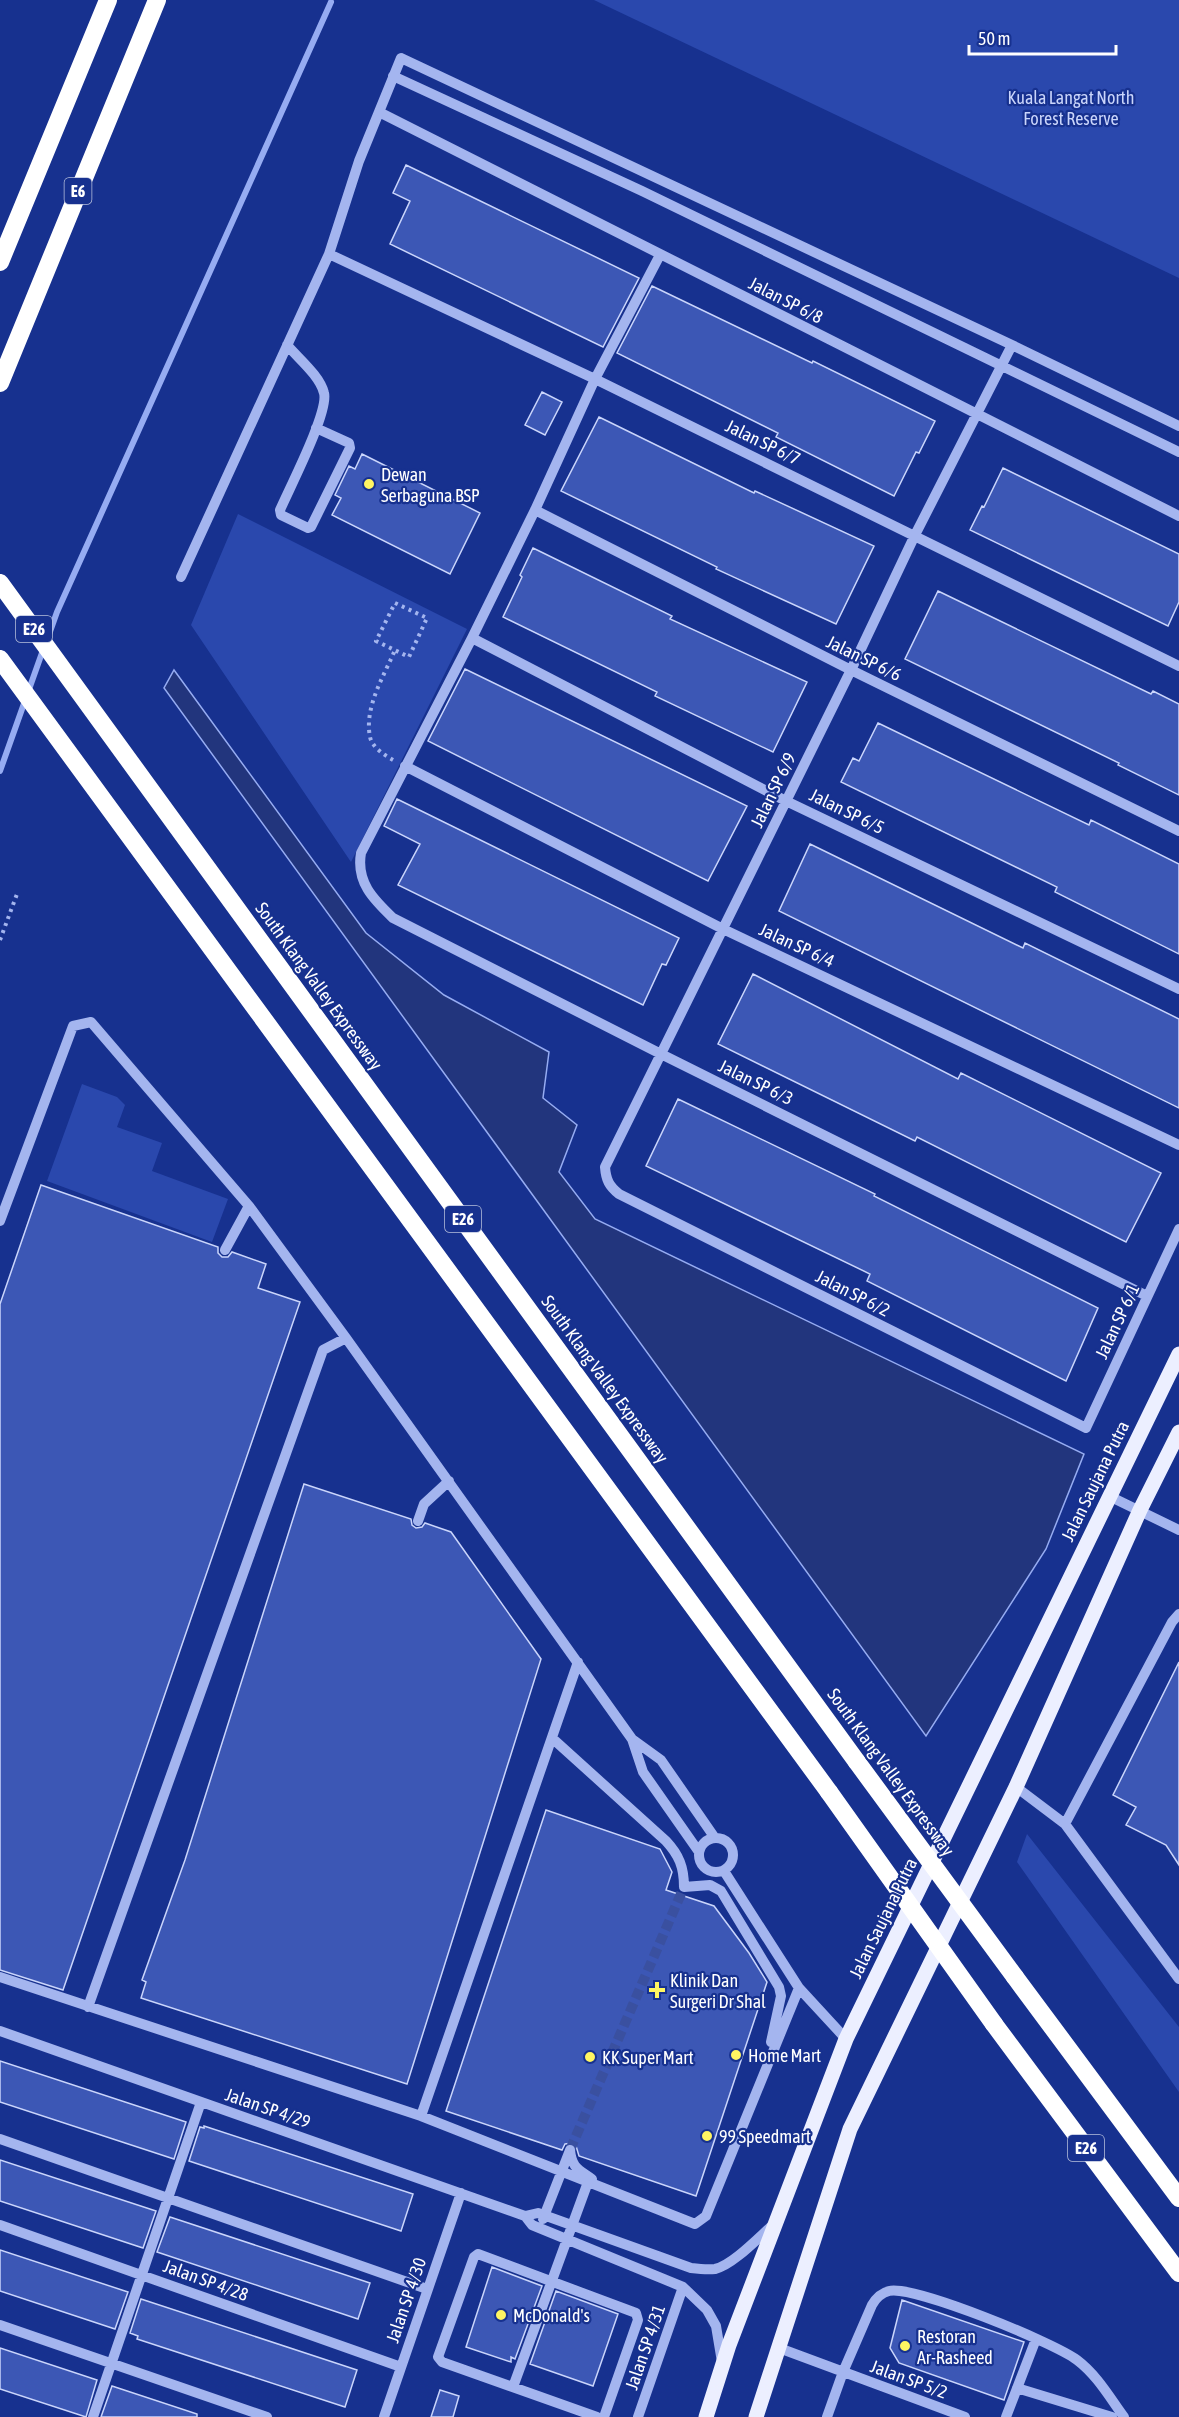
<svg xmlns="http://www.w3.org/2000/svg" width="1179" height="2417" viewBox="0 0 1179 2417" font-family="'Asap Condensed',sans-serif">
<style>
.green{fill:#2a48ad}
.water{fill:#22357d;stroke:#96acf2;stroke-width:1.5}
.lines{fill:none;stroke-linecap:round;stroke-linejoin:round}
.stream{stroke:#96acf2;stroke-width:6}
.building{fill:#3c57b5;stroke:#cad5fb;stroke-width:1.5}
.minor-tunnel{stroke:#3a50a0;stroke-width:10;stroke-dasharray:10 5;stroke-linecap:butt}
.path{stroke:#a4b5ef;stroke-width:4;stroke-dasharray:3 4.5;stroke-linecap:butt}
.minor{stroke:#a4b5ef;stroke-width:10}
.major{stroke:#ecefff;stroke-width:15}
.highway{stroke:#fff;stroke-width:18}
.highway-bridge{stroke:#fff;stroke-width:18}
.poi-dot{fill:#fff562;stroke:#17318f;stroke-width:2}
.labels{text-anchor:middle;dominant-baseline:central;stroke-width:4.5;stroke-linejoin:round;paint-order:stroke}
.shield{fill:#17318f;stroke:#b9c1dd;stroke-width:1.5}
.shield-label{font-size:16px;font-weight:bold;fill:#fff}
.park-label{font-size:18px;fill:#cad5fb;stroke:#17318f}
.street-label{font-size:18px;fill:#fff;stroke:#17318f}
.poi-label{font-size:18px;fill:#fff;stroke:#17318f;text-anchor:start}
</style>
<rect width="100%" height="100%" fill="#17318f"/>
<!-- green -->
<path class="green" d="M594,0h585v278z
M238,514l229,115 -116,233 -160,-237z
M82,1084l35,13 8,8 -8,22 45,16 -10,28 76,28 -16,43 -165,-61z
M1027,1834l152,193v65l-162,-230z"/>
<!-- water -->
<path class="water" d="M174,670l192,263 78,62 105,57 -6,46 34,27 -18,47 36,47 489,235 -38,95 -120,187 -762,-1048z"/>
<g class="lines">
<!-- stream -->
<path class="stream" d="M47,640l10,-28 274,-610
M0,771l43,-121"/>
</g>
<!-- building -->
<path class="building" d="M406,165l233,113 -36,69 -213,-103 20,-43 -17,-8z
M652,286l160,77 1,-2 122,60 -16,32 -3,-1 -22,44 -118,-59 2,-4 -161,-80z
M542,392l20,10 -17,33 -20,-10z
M599,417l155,76 1,-2 119,55 -38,78 -120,-55 1,-2 -156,-76z
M362,454l118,59 -30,61 -118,-59 9,-17 -6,-3 14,-29 6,3z
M1003,468l176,86v48l-11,24 -198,-96 12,-24 2,1z
M533,548l139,68 -2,3 137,63 -34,70 -118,-56 2,-4 -154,-75 19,-40 -2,-2z
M938,591l213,103 2,-3 26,13v91l-61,-30 1,-2 -214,-104z
M465,669l282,137 -39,75 -280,-140z
M878,723l211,102 2,-5 88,44v90l-124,-62 2,-5 -216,-105 12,-24 6,3z
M397,799l282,139 -13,27 -4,-1 -19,41 -245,-120 22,-41 -36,-18z
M810,844l213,104 2,-5 154,76v89l-400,-197z
M753,974l205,105 3,-6 200,100 -35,69 -209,-105 -2,4 -197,-97z
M678,1099l197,95 -1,2 224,112 -32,73 -199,-100 3,-7 -224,-108z
M41,1185l177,62v6l4,4h6l4,-5 34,12 -8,24 42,14 -237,688 -63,-20v-666z
M304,1484l107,35 1,6 4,3 6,-1 3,-4 26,9 90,127 -134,425 -266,-86 5,-16 -4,-2 43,-120z
M1179,1662v203l-13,-20 -40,-20 10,-18 -23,-12z
M546,1810l114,39 12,23 -6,18 48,16 35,47 18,29 -71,214 -117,-40 -3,-10 -3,-3 -8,1 -3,6 -116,-39z
M0,2061l186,61 -12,37 -174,-57z
M204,2126l209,68 -12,37 -212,-70 11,-34 4,1z
M0,2160l156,51 -13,37 -143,-47z
M170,2217l200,66 -12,36 -201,-67z
M0,2250l128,42 -13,37 -115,-38z
M492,2267l50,19 -27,73 -4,-2v5l-45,-15z
M556,2291l62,23 -25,72 -63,-22z
M141,2299l216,71 -12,37 -208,-68 1,-3 -8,-3z
M902,2300l122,42 -20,58 -105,-37 -9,-15z
M0,2348l97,32 -11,37 -86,-28z
M112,2386l85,28v3h-96z
M440,2390l19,6 -6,21h-22z"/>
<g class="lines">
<!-- minor-tunnel -->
<path class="minor-tunnel" d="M570,2150l114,-263"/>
<!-- path -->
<path class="path" d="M395,603l32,15 -18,39 -33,-16z
M393,760c-9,-5 -21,-13 -23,-23 -6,-30 14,-61 25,-87
M0,940l17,-46"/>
<!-- minor -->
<path class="minor" d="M393,76l249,115 537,261
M379,112l800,404
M329,254l266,125 584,287
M660,255l-65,124 -60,131 -63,128 -111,215c-5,29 12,46 32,65l268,136 486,242
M287,345c12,14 33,31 37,48 5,19 -35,96 -44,117l1,5 27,13 3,-1 39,-79 -1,-5 -33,-15
M1012,345l-97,190 -64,135 -246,497c1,13 4,19 14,27l467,234 93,-199
M535,510l316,160 328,161
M181,577l148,-323 30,-93 42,-103 611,287 167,81
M472,638l314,163 393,188
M405,766l318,163 456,216
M0,1221l73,-195 18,-4 158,184 97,132 286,401
M225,1250l24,-44
M1109,1496l70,34
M418,1521l6,-17 25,-23
M552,1738l114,103c13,14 18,26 18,46l26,-2 11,6 58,96 2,9 -10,46
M1016,1787l49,37 114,155
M1065,1824l107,-202 7,-8
M699 1855a17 17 0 1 1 34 0a17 17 0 1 1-34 0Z
M699,1852l-56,-80 -11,-33 29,21 54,78
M724,1871l75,117 47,51
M0,1977l421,139 274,108 11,-8 93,-228
M88,2007l235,-657 23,-12
M0,2031l525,185
M421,2116l157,-454
M0,2139l427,150
M570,2150c2,18 8,19 22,29
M525,2216l13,-3 153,55c8,1 16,2 24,1 18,-4 45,-33 60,-46
M525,2216l7,9 151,62 24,23 9,16 6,36
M543,2219l27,-69
M0,2225l401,142
M0,2325l267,92
M779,2348l186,69
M513,2387l75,-205
M1017,2388l95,29
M93,2417l108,-315
M384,2417l77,-224
M597,2417l-155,-55 -4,-5 36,-100 4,-3 158,59 2,7 -34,97
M638,2417l45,-130
M827,2417l16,-45 29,-67c4,-7 9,-12 17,-14 25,-6 166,52 188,69 20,15 33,38 47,57
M1006,2417l30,-78"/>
<!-- major -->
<path class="major" d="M706,2417l23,-72 117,-306 333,-685
M756,2417l94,-288 166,-342 124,-277 39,-78"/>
<!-- highway -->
<path class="highway" d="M0,262l108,-262
M0,383l157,-383
M0,583l857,1179
M0,659l829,1133
M1015,1977l164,221
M994,2024l185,249"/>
<!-- highway-bridge -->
<path class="highway-bridge" d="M857,1762l158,215
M829,1792l165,232"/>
</g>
<!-- markers -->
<g class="poi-dot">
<circle cx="369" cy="484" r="6"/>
<path d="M654 1981h6v6h6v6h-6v6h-6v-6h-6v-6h6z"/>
<circle cx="736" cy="2055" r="6"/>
<circle cx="590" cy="2057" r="6"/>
<circle cx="707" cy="2136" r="6"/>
<circle cx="501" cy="2315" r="6"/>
<circle cx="905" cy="2346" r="6"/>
</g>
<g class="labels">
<!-- shield labels -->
<g class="shield">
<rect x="64.5" y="178" width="27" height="26" rx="4.5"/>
<rect x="16" y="616" width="36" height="26" rx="4.5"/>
<rect x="445" y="1206" width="36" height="26" rx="4.5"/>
<rect x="1068" y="2135" width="36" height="26" rx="4.5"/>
</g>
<g class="shield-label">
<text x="78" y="191">E6</text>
<text x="34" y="629">E26</text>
<text x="463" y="1219">E26</text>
<text x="1086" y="2148">E26</text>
</g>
<!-- park labels -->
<g class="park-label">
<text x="1071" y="97">Kuala Langat North<tspan x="1071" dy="21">Forest Reserve</tspan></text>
</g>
<!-- street labels -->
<g class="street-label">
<text transform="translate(786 300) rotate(27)">Jalan SP 6/8</text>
<text transform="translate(763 442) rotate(26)">Jalan SP 6/7</text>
<text transform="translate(864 658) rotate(26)">Jalan SP 6/6</text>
<text transform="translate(773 790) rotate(-64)">Jalan SP 6/9</text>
<text transform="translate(847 811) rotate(26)">Jalan SP 6/5</text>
<text transform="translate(797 945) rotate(25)">Jalan SP 6/4</text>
<text transform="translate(319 986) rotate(54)">South Klang Valley Expressway</text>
<text transform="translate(756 1082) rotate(26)">Jalan SP 6/3</text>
<text transform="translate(853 1293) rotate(27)">Jalan SP 6/2</text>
<text transform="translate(1117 1321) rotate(-65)">Jalan SP 6/1</text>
<text transform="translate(605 1379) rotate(54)">South Klang Valley Expressway</text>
<text transform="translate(1095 1481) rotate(-64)">Jalan Saujana Putra</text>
<text transform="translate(891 1772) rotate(54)">South Klang Valley Expressway</text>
<text transform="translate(883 1918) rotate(-64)">Jalan Saujana Putra</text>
<text transform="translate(268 2108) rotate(19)">Jalan SP 4/29</text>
<text transform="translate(206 2280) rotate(20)">Jalan SP 4/28</text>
<text transform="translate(406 2300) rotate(-71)">Jalan SP 4/30</text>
<text transform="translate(645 2347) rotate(-71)">Jalan SP 4/31</text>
<text transform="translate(909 2379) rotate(20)">Jalan SP 5/2</text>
</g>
<!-- poi labels -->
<g class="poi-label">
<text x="381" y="474">Dewan<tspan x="381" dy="21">Serbaguna BSP</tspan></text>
<text x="670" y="1980">Klinik Dan<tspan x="670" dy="21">Surgeri Dr Shal</tspan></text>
<text x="748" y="2055">Home Mart</text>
<text x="602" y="2057">KK Super Mart</text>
<text x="719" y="2136">99 Speedmart</text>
<text x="513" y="2315">McDonald's</text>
<text x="917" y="2336">Restoran<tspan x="917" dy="21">Ar-Rasheed</tspan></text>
</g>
</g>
<!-- scale -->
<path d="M969 45v9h147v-9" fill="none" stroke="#ffffff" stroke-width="3"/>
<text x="978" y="45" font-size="18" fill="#ffffff" stroke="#17318f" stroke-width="4.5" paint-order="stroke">50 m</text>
</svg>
